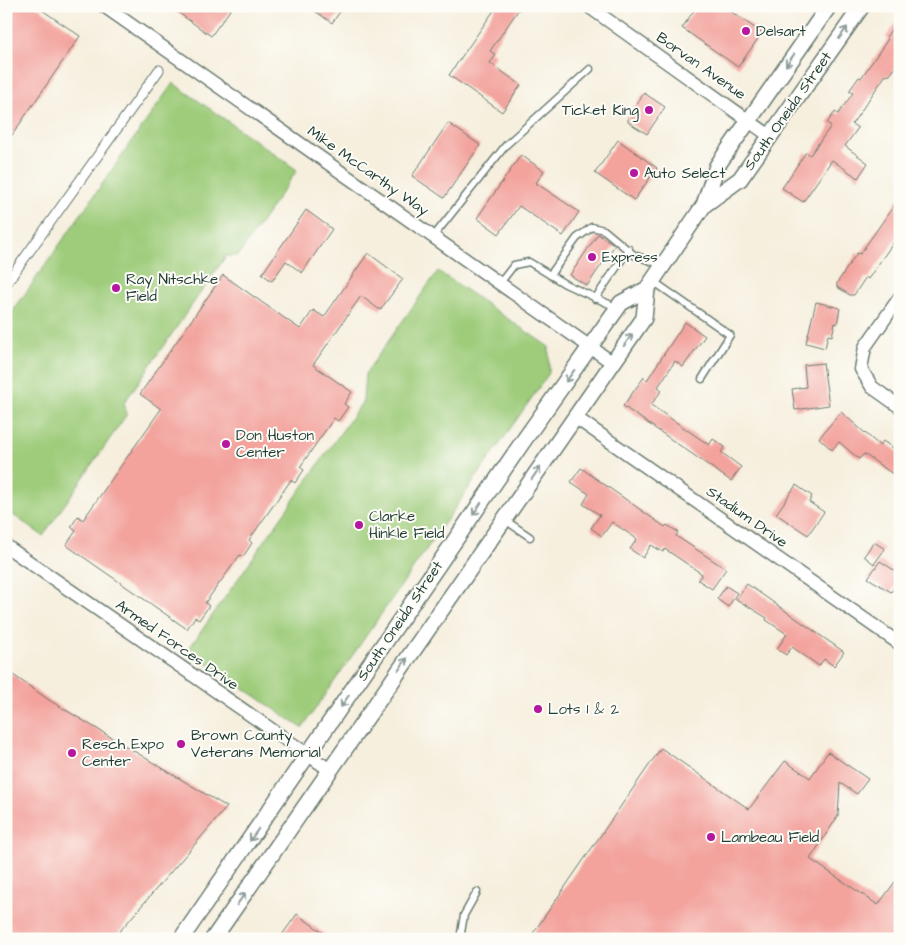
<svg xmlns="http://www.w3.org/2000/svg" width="906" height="945" viewBox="0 0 906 945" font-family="'Architects Daughter',sans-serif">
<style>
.green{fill:#9ecc7a;stroke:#5e8457}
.building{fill:#f3a29c}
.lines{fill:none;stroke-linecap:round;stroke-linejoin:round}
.service-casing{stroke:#6a7b70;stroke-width:9}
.pedestrian-casing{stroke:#6a7b70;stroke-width:11}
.minor-casing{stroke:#6a7b70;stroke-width:15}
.tertiary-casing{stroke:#6a7b70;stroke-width:18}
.service{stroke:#fff;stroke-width:6}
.pedestrian{stroke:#fff;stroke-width:9}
.minor{stroke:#fff;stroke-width:12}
.tertiary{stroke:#fff;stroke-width:15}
.oneway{stroke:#8f9e9a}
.poi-dot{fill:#b5179e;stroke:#fdfcf7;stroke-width:2}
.labels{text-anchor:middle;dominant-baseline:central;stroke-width:4;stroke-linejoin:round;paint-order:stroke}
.poi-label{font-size:15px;fill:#1f3d34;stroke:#fdfcf7;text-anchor:start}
.street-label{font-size:15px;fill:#1f3d34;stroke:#fdfcf7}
</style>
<rect width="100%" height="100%" fill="#fdfcf7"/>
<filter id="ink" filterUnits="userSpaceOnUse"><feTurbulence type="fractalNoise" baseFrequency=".02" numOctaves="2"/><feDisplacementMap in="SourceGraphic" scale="10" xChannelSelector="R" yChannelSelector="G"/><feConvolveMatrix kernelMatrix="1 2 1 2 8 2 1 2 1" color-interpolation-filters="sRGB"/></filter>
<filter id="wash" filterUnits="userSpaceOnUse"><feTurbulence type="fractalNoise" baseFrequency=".0096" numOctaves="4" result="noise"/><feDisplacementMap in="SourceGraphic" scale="20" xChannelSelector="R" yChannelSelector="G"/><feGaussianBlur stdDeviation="1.12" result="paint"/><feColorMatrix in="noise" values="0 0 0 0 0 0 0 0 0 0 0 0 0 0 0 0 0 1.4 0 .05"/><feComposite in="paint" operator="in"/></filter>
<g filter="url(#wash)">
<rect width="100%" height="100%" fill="#f6efde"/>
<!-- green -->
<path class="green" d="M173,83l124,87 -59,86h-12l-102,147 3,11 -84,122 -37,-26v-189z
M438,271l111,76v26l-247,355 -114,-78 175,-249 2,-27z"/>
<g id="blocks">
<!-- building -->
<path class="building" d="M6,6h30l44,30 -74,108z
M169,6h64l-22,30z
M308,6h36l-12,17z
M497,6h24l-31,45 6,4 -6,8 31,22 -19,27 -53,-37z
M697,6h26l39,27 -24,34 -56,-39z
M900,17v44l-10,14 -5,1 -33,48 6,4 -13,18 23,17 -10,15 -26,-18 -29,42 -21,-14 24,-36 4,3 21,-29 -4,-3 8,-11 3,2 15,-21 -4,-2 10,-14 2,1 27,-39 -2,-2z
M644,93l21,14 -18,27 -19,-12v-5z
M448,123l32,22 -36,53 -32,-22z
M618,140l39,28 -23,32 -39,-27z
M521,155l23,16 -8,12 43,29 -16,24 -44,-30 -20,28 -22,-16z
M900,197v36l-32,46 -2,-2 -12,18h-4l-13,-8v-4l20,-30 3,1z
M306,210l26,19 -30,44 -16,-12 -14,20 -10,-7z
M598,234l17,11 -28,41 -17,-11z
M368,253l35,26 -23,31 -19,-14 -48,69 39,27 -8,12 4,3 -10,14 -4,-3 -34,49 4,3 -9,13 -4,-3 -42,60 3,3 -9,14 -3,-2 -35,48 4,3 -10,14 -4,-3 -8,12 -121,-84 10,-14 -5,-4 7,-11 5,4 78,-111 -21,-15 83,-119 77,54 13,-19 11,7z
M816,302l24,6 -3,16 -2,-1 -3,13 -4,-1 -3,13 -19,-5z
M685,322l20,14 -22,31 -8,-6 -17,26 4,3 -11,15 58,40 4,-6 12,8 -4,5 20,15 -10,14 -108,-75 21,-29 3,3z
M823,363l6,42 -34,5 -3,-21 14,-2 -2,-22z
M841,412l39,34 3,-5 17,12v26l-36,-25 -5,5 -20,-17 -7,8 -13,-12z
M581,468l84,59 2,-2 11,7 -2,4 50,33 -14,20 -14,-9 4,-6 -37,-25 -2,3 -12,-7 -8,13 -13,-9 7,-10 -25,-17 -10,14 -11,-8 9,-13 -17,-11 6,-10 -18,-12z
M796,485l16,11 -3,6 15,10 -16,23 -32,-21z
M874,542l11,7 -11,15 -10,-8z
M880,561l20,13v6l-9,12 -23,-14z
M747,584l97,68 -10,14 -10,-7 -5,7 -27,-19 -6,8 -9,-6 10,-15 -21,-14 1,-2 -31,-19z
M726,586l11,7 -9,14 -11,-8z
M6,670l43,30 178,107 -114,132h-107z
M661,748l88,61 36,-48 25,17 18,-26 40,27 -11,15 -17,-11 -2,33 -28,43 68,46 22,-30v64h-371z
M297,914l35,25h-53z"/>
</g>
</g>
<g filter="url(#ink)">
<use href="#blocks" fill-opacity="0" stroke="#6a7b70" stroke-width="1"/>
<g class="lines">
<!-- service casing -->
<g class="service-casing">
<path id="service" d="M433,237l73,-92 84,-76
M550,275l27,-37 15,-11 12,3 30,25 28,10
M653,281l77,54 -28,44
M500,283l14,-18 15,-3 36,22 53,24
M595,299l34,-50
M505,520l25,17
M460,939l4,-24 13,-23"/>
</g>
<!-- pedestrian casing -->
<g class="pedestrian-casing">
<path id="pedestrian" d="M6,284l153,-214"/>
</g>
<!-- minor casing -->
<g class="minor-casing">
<path id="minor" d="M104,6l509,357
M588,6l182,130
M900,297l-35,50 -4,22 11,18 28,20
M575,417l325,227
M6,546l324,224"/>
</g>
<!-- tertiary casing -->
<g class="tertiary-casing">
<path id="tertiary" d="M704,205l36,-26 122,-173
M181,939l343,-499 97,-137 26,-14
M213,939l431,-621 3,-29 57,-84 13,-39 112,-160"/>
</g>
<!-- service -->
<use href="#service" class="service"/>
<!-- pedestrian -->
<use href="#pedestrian" class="pedestrian"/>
<!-- minor -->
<use href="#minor" class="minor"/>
<!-- tertiary -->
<use href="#tertiary" class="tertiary"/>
</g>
<!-- one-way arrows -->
<defs><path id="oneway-shaft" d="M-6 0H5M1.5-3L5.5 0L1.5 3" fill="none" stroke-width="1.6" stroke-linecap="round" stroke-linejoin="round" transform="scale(1.25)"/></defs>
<g class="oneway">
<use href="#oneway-shaft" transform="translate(843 33) rotate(-55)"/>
<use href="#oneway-shaft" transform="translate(790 60) rotate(125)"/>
<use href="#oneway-shaft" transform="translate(628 340) rotate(-55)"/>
<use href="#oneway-shaft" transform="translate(570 376) rotate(126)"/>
<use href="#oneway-shaft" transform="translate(536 473) rotate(-55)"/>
<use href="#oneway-shaft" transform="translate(477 509) rotate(124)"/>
<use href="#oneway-shaft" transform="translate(403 664) rotate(-55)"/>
<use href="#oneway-shaft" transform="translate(345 701) rotate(124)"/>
<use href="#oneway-shaft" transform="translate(254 835) rotate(125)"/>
<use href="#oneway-shaft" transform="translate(241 899) rotate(-55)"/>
</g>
</g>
<!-- markers -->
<g class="poi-dot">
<circle cx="746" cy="31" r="5"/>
<circle cx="649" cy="110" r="5"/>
<circle cx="634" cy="173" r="5"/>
<circle cx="592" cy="257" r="5"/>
<circle cx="116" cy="288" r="5"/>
<circle cx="226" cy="444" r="5"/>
<circle cx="359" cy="525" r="5"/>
<circle cx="538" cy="709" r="5"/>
<circle cx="181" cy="744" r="5"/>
<circle cx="72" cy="753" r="5"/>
<circle cx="711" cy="837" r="5"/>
</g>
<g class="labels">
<!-- poi labels -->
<g class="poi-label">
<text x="756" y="31">Delsart</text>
<text x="639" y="110" text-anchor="end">Ticket King</text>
<text x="644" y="173">Auto Select</text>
<text x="602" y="257">Express</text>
<text x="126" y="279">Ray Nitschke<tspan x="126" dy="17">Field</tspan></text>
<text x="236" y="435">Don Huston<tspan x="236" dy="17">Center</tspan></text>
<text x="369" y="516">Clarke<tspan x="369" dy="17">Hinkle Field</tspan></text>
<text x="548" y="709">Lots 1 &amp; 2</text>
<text x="191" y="735">Brown County<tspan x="191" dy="17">Veterans Memorial</tspan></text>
<text x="82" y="744">Resch Expo<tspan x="82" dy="17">Center</tspan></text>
<text x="721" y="837">Lambeau Field</text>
</g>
<!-- street labels -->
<g class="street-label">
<text transform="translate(701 66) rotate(35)">Borvan Avenue</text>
<text transform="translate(788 111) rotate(-55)">South Oneida Street</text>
<text transform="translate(368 171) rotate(35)">Mike McCarthy Way</text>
<text transform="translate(747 517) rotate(35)">Stadium Drive</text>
<text transform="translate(400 621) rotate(-56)">South Oneida Street</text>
<text transform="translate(177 645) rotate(35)">Armed Forces Drive</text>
</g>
</g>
<!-- margin -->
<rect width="906" height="945" fill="none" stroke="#fdfcf7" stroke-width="25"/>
</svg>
